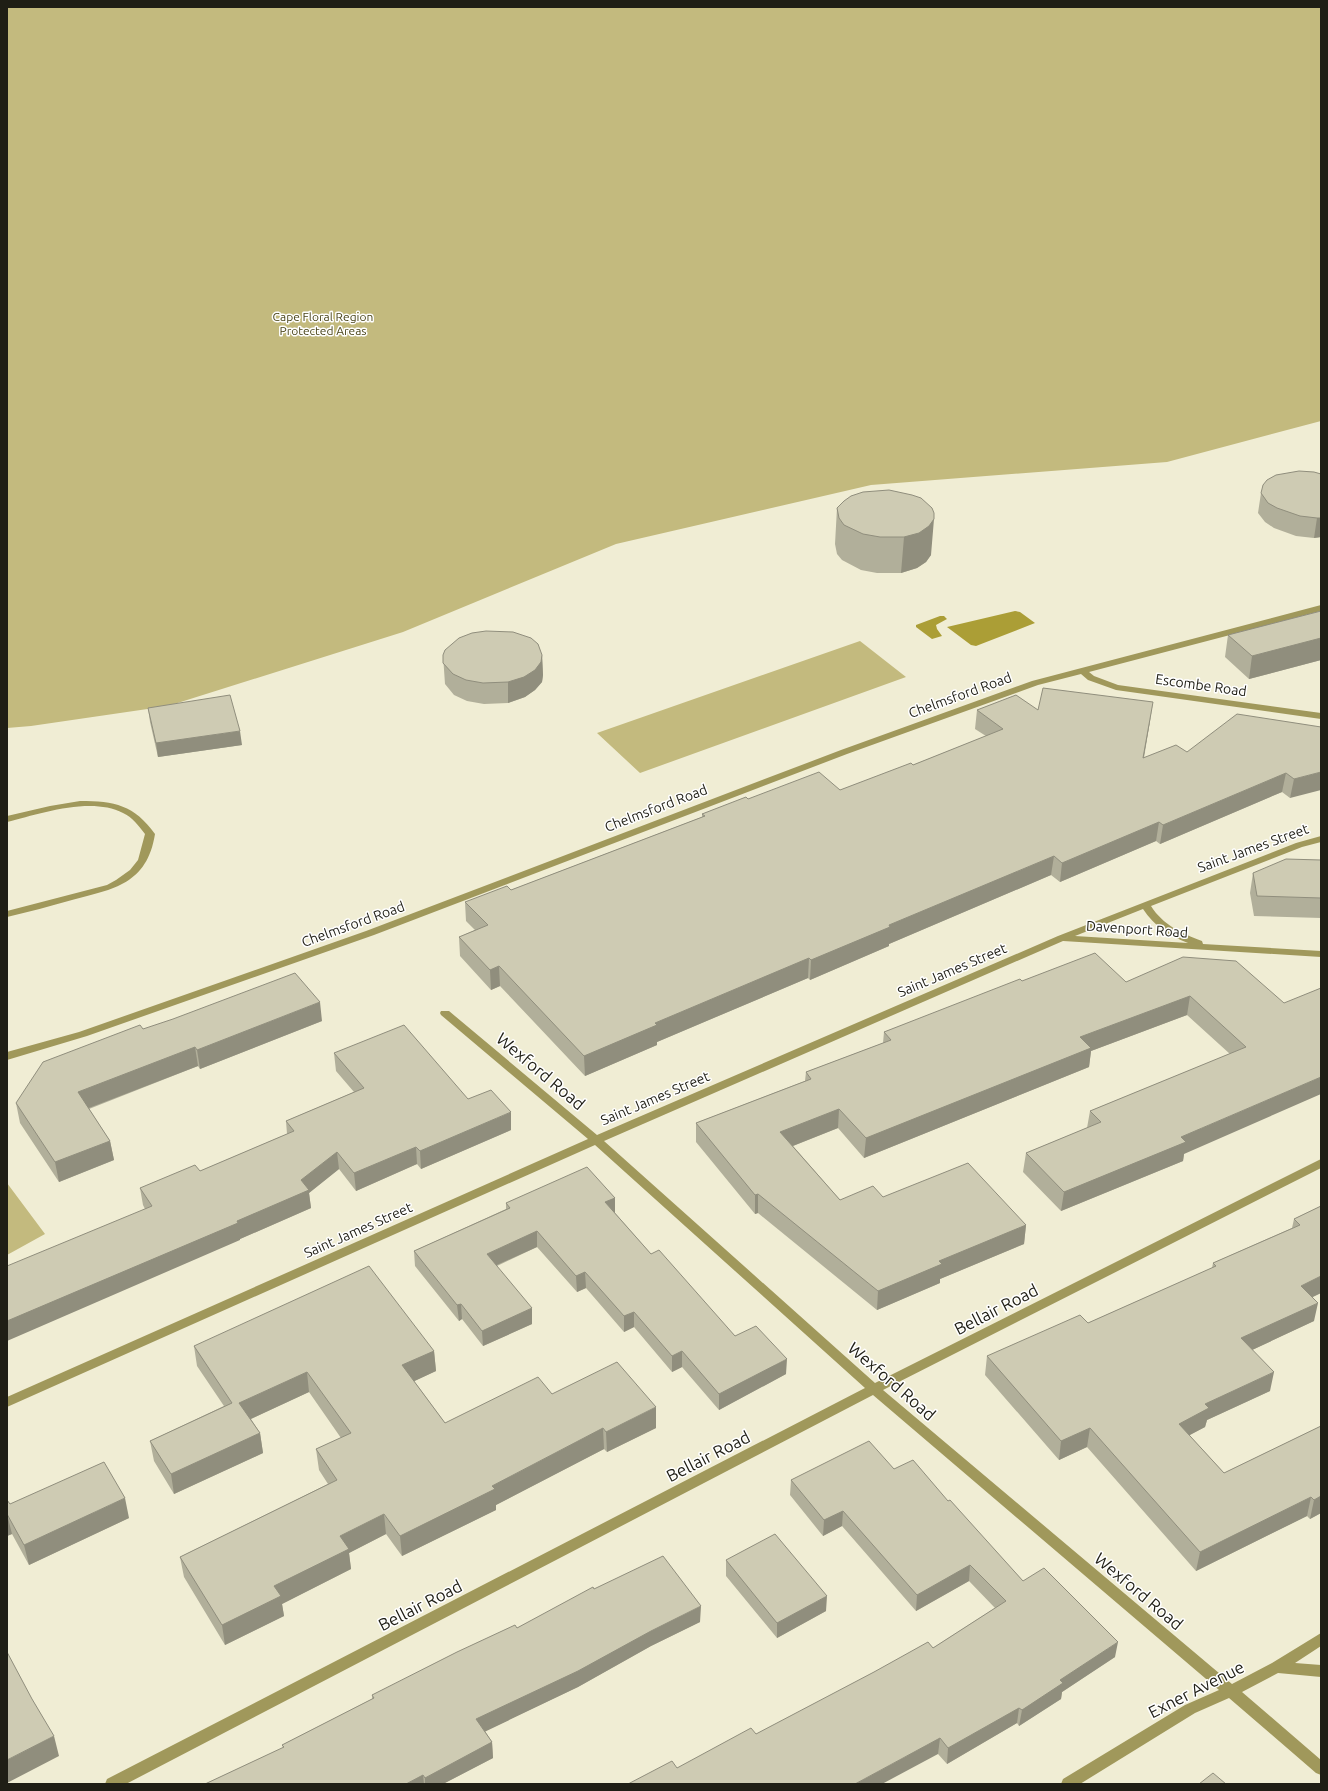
<svg xmlns="http://www.w3.org/2000/svg" width="1328" height="1791" viewBox="0 0 1328 1791" font-family="Ubuntu,sans-serif">
<style>
.green{fill:#c3ba7e}
.water{fill:#ab9e36}
.lines{fill:none;stroke-linecap:round;stroke-linejoin:round}
.minor{fill:#a0985b;fill-rule:evenodd}
.wall{fill:#b1af9a}
.shaded-wall{fill:#908e7d}
.building{fill:#cecbb3;stroke:#908e7d}
.labels{text-anchor:middle;dominant-baseline:central;stroke-width:3;stroke-linejoin:round;paint-order:stroke}
.far-park-label{font-size:12px;fill:#494419;stroke:#fff}
.street-label{font-size:14px;fill:#1f1e15;stroke:#fff}
.near-street-label{font-size:17px;fill:#1f1e15;stroke:#fff}
</style>
<rect width="100%" height="100%" fill="#f0edd4"/>
<!-- green -->
<path class="green" d="M7,7h1314v414l-154,41 -296,23 -255,59 -213,88 -235,74 -137,20 -24,2z
M860,641l46,36 -266,96 -43,-40z
M7,1183l38,51 -38,21z"/>
<!-- water -->
<path class="water" d="M1015,611l5,1 15,11 -59,23 -5,-1 -24,-18z
M940,616h4l3,3 -11,6 1,4 5,7 -10,3 -16,-12v-2z"/>
<g class="lines">
<!-- minor -->
<path class="minor" d="M1321,605v6l-232,61 5,4 24,9 203,28v6l-205,-29 -28,-10 -7,-6 -43,11 -191,69 -473,181 -287,101 -80,24v-8l72,-20 287,-101 475,-181 191,-69z
M80,801c35,0 54,4 75,33 -8,50 -41,55 -83,66 -22,6 -43,12 -65,17v-6l100,-26 9,-5 14,-10 8,-10 7,-26c-6,-8 -13,-17 -22,-21 -32,-17 -84,1 -116,9v-6l43,-10z
M1321,836v6l-19,5 -151,59c12,19 30,27 51,35l1,3 118,7v6l-258,-16 -459,200 271,242 446,-224v9l-438,222 349,294 40,-21 49,-30v13l-26,17 26,2v12l-43,-4 -36,19 79,68v15l-5,-2 -87,-75 -34,15 -115,71h-19l2,-5 122,-74 34,-15 -346,-295 -747,389h-21l2,-5 758,-391 -270,-243 -588,262v-10l581,-258 -147,-124 -1,-2 1,-2h8l148,124 461,-199 238,-93zM1143,909c11,17 27,27 45,34l-113,-7z"/>
</g>
<!-- wall -->
<path class="wall" d="M1321,474v63l-7,1 -18,-2 -22,-8 -9,-6 -7,-9 3,-20z
M863,492l68,63 -5,7 -9,6 -16,5h-24l-16,-3 -19,-10 -5,-6 -2,-10 2,-36z
M1321,611v49l-72,19 -24,-22 3,-22z
M443,655h99l1,20 -1,7 -7,8 -10,7 -17,6 -24,1 -17,-3 -13,-6 -9,-11z
M148,708l94,37 -84,12 -8,-35z
M977,710h61l112,11 -6,37 43,-6 134,-25 -31,71 -8,-6 -122,52 -4,-3 -96,41 -9,-7 -162,69v2l-79,34 -2,-2 -151,64v3l-72,31 -85,-90 -9,4 -31,-34 -1,-19 16,-7 -9,-9 -1,-19 46,-12 191,-73v-3l46,-15 92,-9 73,-25 73,-29 -11,-7z
M1321,860v58l-67,-2 -4,-23 3,-20z
M1022,981l104,1 158,21 -100,151 -1,7 -122,50 -38,-39 3,-19 61,-25 3,-17 140,-57 -43,-39 -96,36 -2,16 -225,91 -26,-30 -45,18 47,54 43,-3 143,28 -2,19 -84,35v4l-63,27 -119,-97 -3,1 -59,-72v-19l109,-42 1,-9 77,-29 1,-11z
M322,1021l-122,48 -2,-3 -109,43 21,32 4,19 -55,22 -39,-59 -4,-20 127,-74z
M334,1053l134,46 43,31 -90,39 -4,-5 -61,27 -17,-22 -30,24 2,15 -71,31v1l-95,-31 -2,-4 -3,-17 60,-17 87,-37 -1,-13 68,-29 -18,-21z
M615,1198v15l36,41 84,82 51,38 -67,36 -37,-43 -10,5 -38,-45 -10,5 -38,-44 -9,4 -40,-45 -40,19 35,58 -49,22 -21,-27 -3,2 -44,-55 -1,-15 92,-42v-6z
M1321,1206v87l-8,4 1,24 -62,29 18,41 -63,29 -2,7 -16,8 35,38 97,-47v87l-11,6 -3,-3 -111,55 -109,-124 -28,13 -74,-85 2,-19 101,-33 124,-55 1,-5 79,-35 2,-9z
M194,1346l240,5 2,20 -22,10 31,42 107,-29 104,34 -49,24 -3,-3 -108,56v5l-94,46 -16,-22 -37,19 2,16 -69,35 2,12 -59,29 -41,-68 -4,-20 148,-73 -9,-14 -3,-21 25,-11 -32,-46 -58,27 9,14 3,20 -89,41 -20,-33 -4,-20 74,-35 -27,-40z
M894,1469l54,32 75,80 92,76 -53,35 -1,7 -42,27 -2,-3 -70,41 -9,-10 -261,14 79,-34 177,-86 62,-40 -26,-27 -53,30 -74,-85 -19,10 -33,-41 1,-15z
M7,1500l3,4 119,14 -100,47 -17,-31 -5,2z
M726,1560l100,51 -49,27 -51,-62z
M594,1589l106,33 -49,24 -73,41 -93,44 7,11 1,16 -50,26h-238l78,-36 -1,-3 90,-46v-4l145,-67z"/>
<!-- shaded-wall -->
<path class="shaded-wall" d="M1317,518h4v19l-7,1z
M934,519l-3,36 -5,7 -9,6 -16,5 3,-36z
M1321,638v22l-72,19 3,-23z
M542,655l1,20 -1,7 -7,8 -10,7 -17,6v-21z
M1153,702l-3,19 -10,56 3,-19z
M240,731l2,14 -84,12 -2,-14z
M1321,772v18l-31,8 4,-19z
M1286,773l-4,19 -122,52 3,-19z
M1159,822l-3,19 -96,41 2,-19z
M1054,856l-3,19 -162,69v2l-79,34 1,-20 78,-35z
M809,958l-1,20 -151,64v3l-72,31 -1,-20 71,-33z
M499,966l1,20 -9,4 -1,-20z
M1190,996l-3,19 -96,36 -2,16 -225,91 2,-20 214,-101z
M320,1002l2,19 -122,48 -3,-19z
M195,1047l3,19 -117,45 -3,-19z
M1321,1077v17l-137,60 -1,7 -122,50 3,-19 117,-55z
M839,1109l-1,19 -58,23v-19z
M511,1112v18l-90,39 -1,-18z
M110,1141l4,19 -55,22 -4,-20z
M416,1147l1,17 -61,27 -2,-18z
M337,1152l2,17 -30,24 2,15 -71,31v1l-233,101v-20l294,-141z
M758,1194v19l-3,1v-19z
M615,1198v15l-10,5v-16z
M1026,1225l-2,19 -84,35v4l-63,27 1,-19 61,-30z
M537,1231v16l-49,22 -1,-15z
M585,1272l1,16 -9,4 -1,-16z
M1321,1276v17l-24,11 4,-18z
M1318,1303l-4,18 -77,36 4,-19z
M461,1304l1,15 -3,2 -2,-16z
M532,1308v16l-49,22 -1,-15z
M634,1312v15l-10,5v-16z
M434,1351l2,20 -32,15 -2,-21z
M682,1351v16l-10,5v-16z
M787,1359l-1,15 -67,36v-16z
M307,1372l2,20 -67,31 -3,-20z
M1274,1372l-4,19 -63,29 -2,7 -30,16 4,-19 26,-20z
M656,1407v21l-49,24 -1,-20z
M603,1428l1,21 -108,56v5l-94,46 -2,-20 92,-50z
M1090,1428l-3,19 -28,13 2,-19z
M260,1433l3,20 -89,41 -3,-20z
M1321,1496v17l-11,6 4,-19z
M1311,1497l-4,19 -111,55 4,-19z
M125,1498l4,20 -100,47 -5,-20z
M843,1511l-1,15 -19,10 1,-16z
M7,1514l5,20 -5,2z
M384,1514l2,20 -37,19 2,16 -69,35 2,12 -59,29 -3,-20 52,-39 66,-50z
M970,1565l-1,16 -53,30 1,-16z
M827,1596l-1,15 -49,27v-15z
M701,1606l-1,16 -49,24 -73,41 -100,48 -2,-16z
M1118,1642l-3,15 -53,35 -1,7 -42,27 3,-16 38,-30z
M1019,1708l-2,15 -70,41 1,-16z
M54,1736l5,20 -52,27v-23z
M940,1738l-2,16 -56,30h-27z
M492,1742l1,16 -50,26h-18v-6z
M423,1775l1,9h-18z"/>
<!-- building -->
<path class="building" d="M1299,471l15,1 7,2v44h-4l-17,-2 -23,-8 -9,-5 -7,-10 2,-8 4,-5 9,-5z
M889,490l23,5 9,3 11,10 2,5v6l-5,7 -10,7 -15,4h-24l-17,-3 -19,-9 -5,-7 -2,-10 7,-7 7,-5 12,-4z
M1321,611v27l-69,18 -24,-21z
M486,631l27,1 18,6 7,6 4,11 -1,7 -6,8 -11,7 -16,5 -25,1 -17,-3 -13,-6 -10,-11v-8l2,-5 14,-12 13,-5z
M1043,688l110,14 -10,56 33,-13 11,7 50,-38 84,13v45l-27,7 -8,-6 -123,52 -4,-3 -97,41 -8,-7 -165,69 1,2 -79,33 -2,-2 -154,65 2,2 -73,31 -85,-90 -9,4 -31,-33 29,-12 -23,-23 42,-16 4,4 194,-74 -3,-2 44,-17 2,2 71,-27 21,18 71,-27 2,2 90,-36 -26,-19 39,-15 22,15z
M230,695l10,36 -84,12 -8,-35z
M1286,859l35,1v38l-64,-2 -4,-23z
M1095,953l31,29 57,-25 53,4 48,42 37,-15v89l-140,60 5,5 -122,50 -38,-39 75,-31 -11,-11 156,-64 -56,-51 -110,41 11,11 -225,90 -27,-29 -59,23 60,68 33,-14 10,11 85,-34 58,62 -87,36 3,3 -64,27 -120,-97 -3,1 -59,-72 115,-44 -5,-7 85,-32 -7,-8 136,-53 2,2z
M295,973l25,29 -123,48 -2,-3 -117,45 32,49 -55,21 -39,-59 27,-41 97,-37 3,4 30,-10z
M404,1025l64,74 23,-9 20,22 -91,39 -4,-4 -62,26 -17,-21 -36,28 8,10 -72,31 1,2 -231,98v-55l145,-60 -12,-18 55,-23 5,6 94,-40 -8,-10 78,-33 -30,-35z
M587,1167l28,31 -10,4 46,52 8,-4 76,86 21,-10 31,33 -68,35 -37,-43 -10,5 -38,-44 -10,4 -39,-44 -9,4 -39,-45 -50,23 45,54 -50,23 -21,-27 -4,1 -43,-54 96,-43 -4,-5z
M1321,1206v70l-20,10 17,17 -77,35 33,34 -69,32 4,4 -30,16 45,49 97,-47v70l-7,4 -3,-3 -111,55 -110,-124 -29,13 -74,-85 93,-41 8,8 128,-57 -3,-3 87,-38 -6,-6z
M369,1266l65,85 -32,14 43,58 93,-46 14,17 65,-32 39,45 -50,25 -3,-4 -111,58 3,3 -95,47 -16,-22 -44,22 9,13 -75,37 7,10 -59,29 -42,-68 157,-77 -21,-31 35,-16 -44,-61 -68,31 21,30 -89,41 -21,-33 82,-38 -38,-57z
M869,1441l25,28 19,-9 35,41 2,-1 73,81 21,-13 74,74 -58,38 3,3 -41,27 -3,-2 -71,40 -8,-10 -85,46h-227l44,-23 5,7 74,-40 5,6 118,-62 54,-30 5,6 73,-47 -36,-36 -53,30 -74,-84 -19,9 -33,-40z
M104,1462l21,36 -101,47 -17,-31v-14l3,4z
M775,1534l52,62 -50,27 -51,-63z
M663,1556l38,50 -50,25 -73,40 -102,48 16,23 -67,36 -2,-3 -17,9h-201l79,-37 -2,-2 92,-47 -2,-3 85,-43 58,-27 2,3 76,-41 1,2z
M7,1652l25,47 22,37 -47,24z
M1213,1773l13,11h-27z"/>
<g class="labels">
<!-- far-park labels -->
<g class="far-park-label">
<text x="323" y="316">Cape Floral Region<tspan x="323" dy="14">Protected Areas</tspan></text>
</g>
<!-- street labels -->
<g class="street-label">
<text transform="translate(1201 685) rotate(8)">Escombe Road</text>
<text transform="translate(960 695) rotate(-20)">Chelmsford Road</text>
<text transform="translate(656 808) rotate(-21)">Chelmsford Road</text>
<text transform="translate(1253 848) rotate(-20)">Saint James Street</text>
<text transform="translate(353 924) rotate(-20)">Chelmsford Road</text>
<text transform="translate(1137 929) rotate(4)">Davenport Road</text>
<text transform="translate(952 970) rotate(-23)">Saint James Street</text>
<text transform="translate(655 1098) rotate(-23)">Saint James Street</text>
<text transform="translate(358 1230) rotate(-24)">Saint James Street</text>
</g>
<!-- near-street labels -->
<g class="near-street-label">
<text transform="translate(541 1071) rotate(40)">Wexford Road</text>
<text transform="translate(996 1309) rotate(-27)">Bellair Road</text>
<text transform="translate(892 1381) rotate(41)">Wexford Road</text>
<text transform="translate(708 1456) rotate(-27)">Bellair Road</text>
<text transform="translate(1139 1591) rotate(40)">Wexford Road</text>
<text transform="translate(420 1605) rotate(-27)">Bellair Road</text>
<text transform="translate(1196 1689) rotate(-27)">Exner Avenue</text>
</g>
</g>
<!-- border -->
<rect width="1328" height="1791" fill="none" stroke="#1f1e15" stroke-width="16"/>
</svg>
